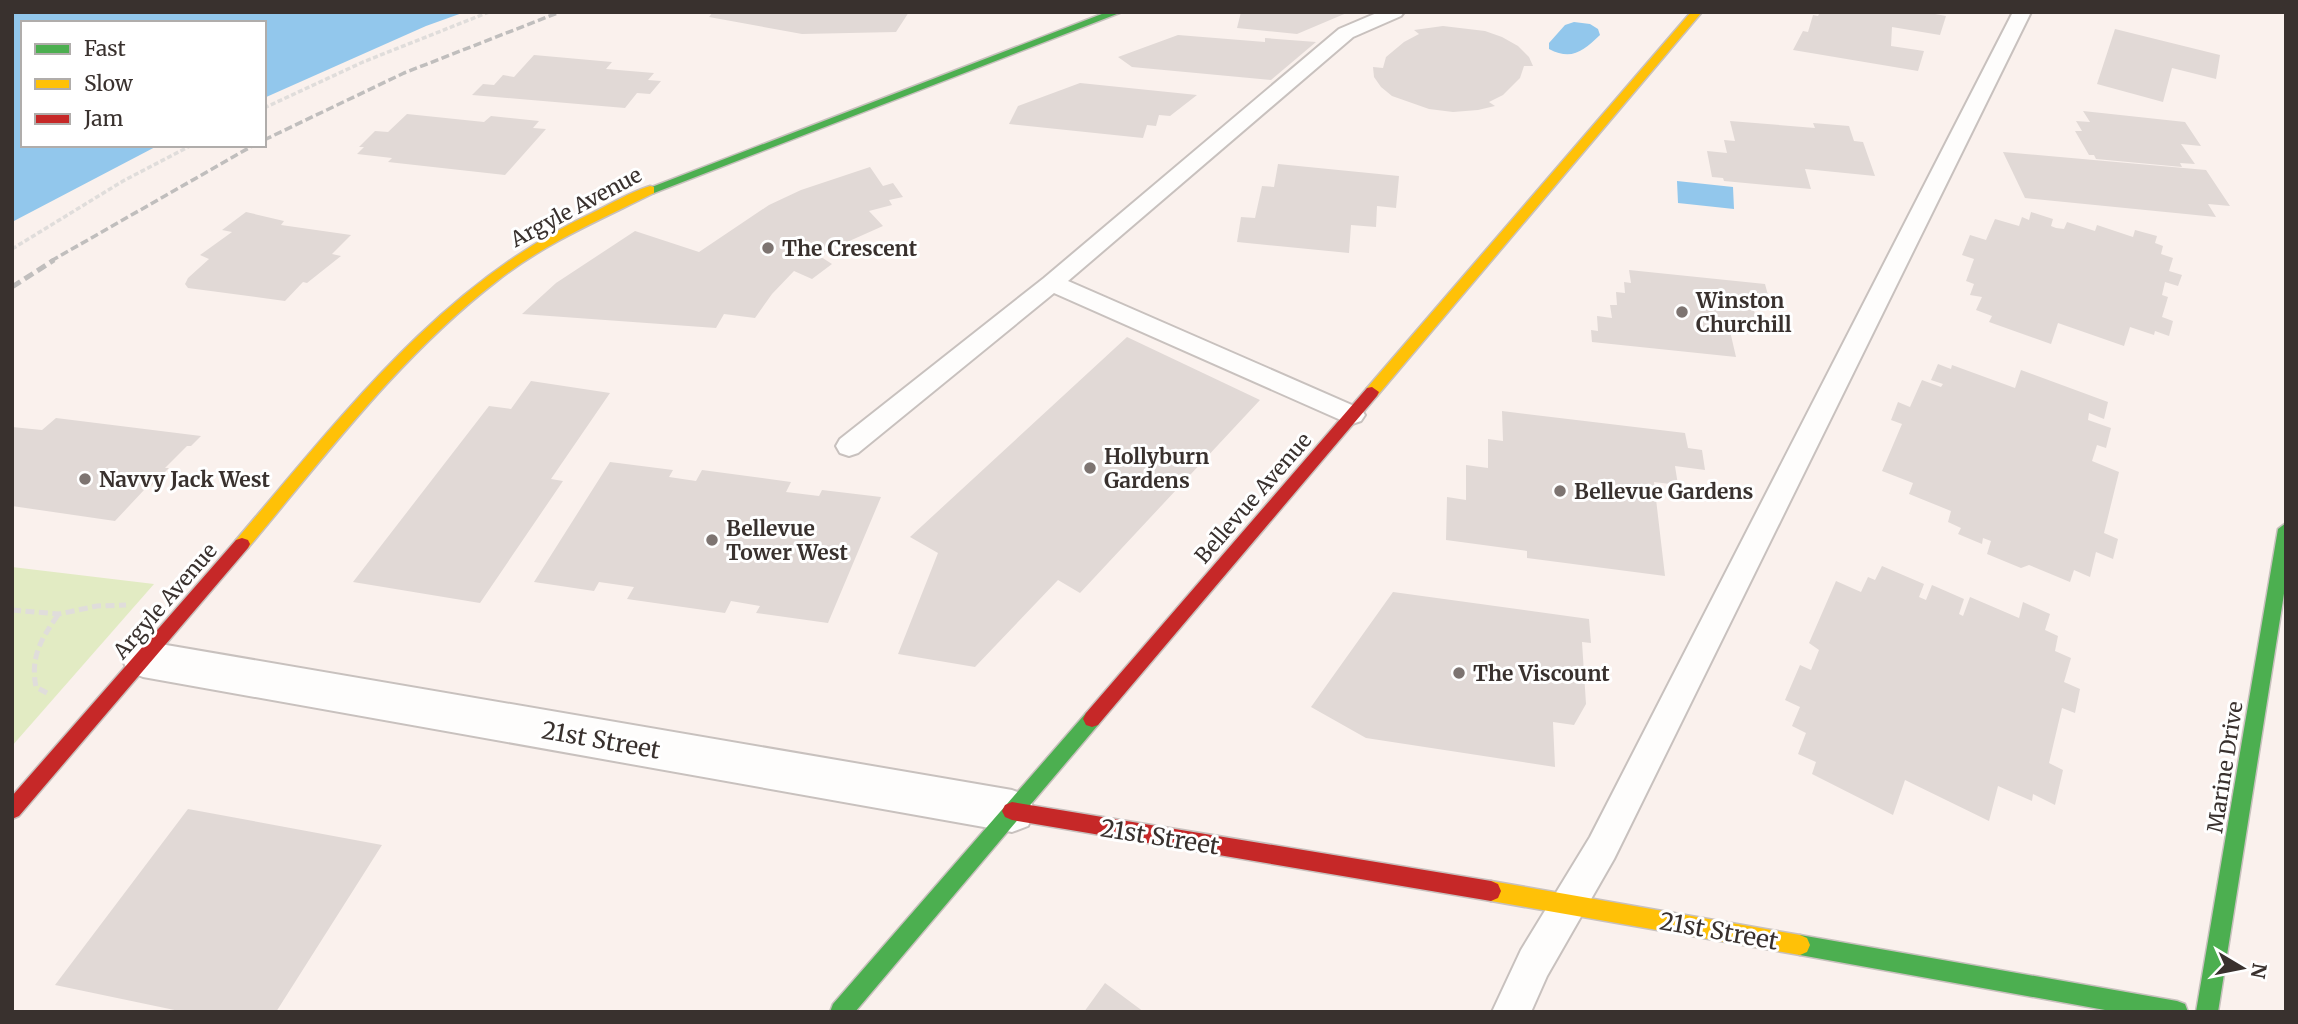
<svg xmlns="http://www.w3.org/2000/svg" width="2298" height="1024" viewBox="0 0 2298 1024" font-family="Merriweather,serif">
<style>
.green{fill:#e2ebc3}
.water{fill:#92c7ec}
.building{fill:#e1d9d6}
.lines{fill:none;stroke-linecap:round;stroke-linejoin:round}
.lane-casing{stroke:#c8c1be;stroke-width:4}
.street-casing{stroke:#c8c1be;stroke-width:4}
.fast-casing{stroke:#c8c1be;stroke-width:3}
.slow-casing{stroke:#c8c1be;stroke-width:3}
.jam-casing{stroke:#c8c1be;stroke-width:3}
.path-far1{stroke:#e0dddb;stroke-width:3.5;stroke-dasharray:5 2.5;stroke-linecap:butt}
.path{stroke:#e0dddb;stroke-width:5;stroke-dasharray:9 4.5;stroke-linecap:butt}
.lane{fill:#fefdfc;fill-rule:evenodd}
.street{fill:#fefdfc;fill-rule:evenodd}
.fast{fill:#4caf50;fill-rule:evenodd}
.slow{fill:#ffc107;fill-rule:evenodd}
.jam{fill:#c62828;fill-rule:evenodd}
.rail-far1{stroke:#c0bebd;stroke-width:3.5;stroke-dasharray:8 3.5;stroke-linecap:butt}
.rail{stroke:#c0bebd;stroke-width:5;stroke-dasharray:10 5;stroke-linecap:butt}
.poi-dot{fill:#7d7471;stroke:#fff;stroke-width:2.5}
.labels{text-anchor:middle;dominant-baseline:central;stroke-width:6;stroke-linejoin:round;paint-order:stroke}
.street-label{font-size:21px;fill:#39312e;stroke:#fff}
.poi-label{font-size:21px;font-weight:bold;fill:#39312e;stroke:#fff;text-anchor:start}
.near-street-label{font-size:24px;fill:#39312e;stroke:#fff}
</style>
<rect width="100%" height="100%" fill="#faf1ed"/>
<!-- green -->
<path class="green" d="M12,567l142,17 -142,162z"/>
<!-- water -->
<path class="water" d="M12,12h453l-39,14 -162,72v-75h-241v122h136l-147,77z
M1574,22l16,2 8,5 2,6c-17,16 -28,26 -51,14v-6l16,-18z
M1677,181l56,6 1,22 -56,-6z"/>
<!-- building -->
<path class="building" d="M713,12h196l-13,20 -94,2 -93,-17z
M1241,12h108l-52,22 -60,-6z
M1820,12h104l22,4 -6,19 -48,-8 -1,19 33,5 -6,20 -125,-21 10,-19 5,1 5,-17 5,1z
M1443,26l42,5 17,6 16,9 11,11 4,9h-9l-4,12 -17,17 -14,7 6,4 -17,4 -25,2 -24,-3 -37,-13 -11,-9 -7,-10 -1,-10 10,1 3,-11 18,-15 15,-8 -5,-4z
M2115,29l105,26 -4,24 -44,-11 -9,34 -66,-18z
M1178,35l87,7v-4l51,4 -45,38 -139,-13 -14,-10z
M534,55l78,7 -6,7 48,4 -6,7 13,1 -11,13 -13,-1 -12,15 -153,-13 11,-11 11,1 9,-10 11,2z
M1080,83l117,12 -27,21 -11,-1 -3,11 -9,-1 -4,13 -134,-14 9,-18z
M2083,111l102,11 16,24 -20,-2 14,20 -15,-1 2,4 -86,-8 -2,-4h-5l-14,-24h7l-6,-10 14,1z
M407,114l77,8 7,-6 48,5 -6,7 13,1 -41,46 -117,-13 4,-4 -35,-4 7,-7h-5l16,-16 13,1z
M1730,121l85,7 -2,-5 36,3 5,15 9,1 12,34 -70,-7 6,20 -87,-8 -1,-3 -11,-1 -5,-26 20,2 -3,-13 11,1z
M2003,152l203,18 24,36 -22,-2 8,13 -191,-19z
M1278,164l121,12 -3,32 -19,-2 -1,21 -25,-2 -2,28 -112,-11 4,-25 14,1 7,-32 12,1z
M870,167l13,19 10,-3 10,14 -14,3 3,5 -23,6 14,15 -65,29 14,9 -20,15 -18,-8 -22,23 -17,24 -31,-4 -8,14 -194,-14 34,-31 79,-52 64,21 70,-47 32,-15z
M246,212l38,9 -3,4 70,10 -19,19 9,2 -34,27 -4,-1 -18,19 -97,-13 -3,-4 3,-6 21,-19 -9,-4 32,-23 -10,-2z
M2031,212l22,7 -2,7 5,2 8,1 3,-7 28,9 2,-6 36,12 2,-7 22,6 -2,7 8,3 -2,8 12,4 -4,13 13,4 -4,11 -13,-4 -3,13 6,2 -6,20 11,4 -4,15 -14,-5 -1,4 -24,-8 -6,19 -66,-23 -7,21 -62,-22 3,-6 -16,-6 6,-13 -12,-2 4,-11 -8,-3 8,-22 -12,-4 8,-20 16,5 9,-21 24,7 3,-9 7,3z
M1629,270l136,14 3,11 -8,-1 3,13 -10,-1 3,13 -9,-1 3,16 -20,-3 6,26 -144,-15 -1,-12 7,1 -1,-15 15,2 -2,-13h7l-1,-13 9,1 -1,-11 7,1z
M1127,337l133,63 -180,193 -22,-13 -83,87 -77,-13 40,-101 -28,-16z
M1938,364l13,5 1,-4 63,23 6,-18 87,32 -4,17 -15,-6 -1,7 23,8 -5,20 -9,-3 -5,16 27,11 -15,61 14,6 -5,20 -17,-7 -6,25 -16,-7 -4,12 -41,-17 -8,3 -34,-14 4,-13 -8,-3 -1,6 -24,-10 3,-6 -13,-6 3,-11 -42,-17 4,-11 -31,-12 20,-47 -11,-4 7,-18 12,5 12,-27 19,7 2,-3 -12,-4z
M531,381l79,12 -59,86 12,2 -83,122 -127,-21 136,-176 22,3z
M1502,411l183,22 3,15 14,2 3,20 -30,-4 3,19 -24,-3 11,94 -138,-18v-7l-81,-11 1,-43 19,3v-35l22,3v-29l15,2z
M56,418l145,18 -10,10h-4l-22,22h4l-22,22h-3l-29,31 -103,-15v-79l30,3z
M610,462l63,8 -4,7 27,4 6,-11 89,12 -5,10 33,4 3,-6 59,7 -53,126 -72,-10 4,-7 -29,-5 -6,12 -98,-14 7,-12 -35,-5 -5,9 -60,-9z
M1882,566l42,18 -5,13 7,3 6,-15 32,14 -5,15 4,2 7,-19 49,21 4,-16 27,12 -5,16 13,6 -3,15 16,7 -7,24 16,7 -5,24 -13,-5 -13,55 14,7 -8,35 -22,-11 -1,7 -34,-15 -9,35 -84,-41 -12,35 -81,-41 4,-12 -18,-8 8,-21 -14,-7 8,-19 -15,-7 15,-35 11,5 8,-20 -10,-7 27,-62 25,11 7,-15 7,3z
M1393,592l196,27 2,24 -9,-1 4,62 -12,21 -21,-3 2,45 -189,-29 -55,-31z
M188,809l194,36 -106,167h-92l-129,-27z
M1105,983l39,29h-60z"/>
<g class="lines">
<!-- lane casing -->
<g class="lane-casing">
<path id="lane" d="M1379,12h25l-3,4 -48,21 -285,244 293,128 4,6 -4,6 -9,3 -9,-3 -289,-128 -196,160 -9,3 -9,-3 -4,-7 4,-7 204,-161 295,-249z
M2013,12h18l-417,847 -67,117 -16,36h-39l29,-62 69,-113z"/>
</g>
<!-- street casing -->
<g class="street-casing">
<path id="street" d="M143,641l869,149 16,6 7,15 -7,15 -16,6 -869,-155 -15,-6 -6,-12 6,-12z"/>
</g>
<!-- fast casing -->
<g class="fast-casing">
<path id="fast" d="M1107,12h15l-468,181 -4,1 -6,-4z
M2286,523v58l-68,431h-22l82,-483z
M1092,711l6,2 3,6 -3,6 -243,287h-25l3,-8 253,-291z
M1800,935l377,66 8,3 3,8h-72l-316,-57 -7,-3 -3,-7 3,-7z"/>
</g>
<!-- slow casing -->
<g class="slow-casing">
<path id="slow" d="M1691,12h11l-325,384h-10l-2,-4 2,-4z
M650,186l4,1v6c-54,27 -109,50 -157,88 -97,75 -171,174 -249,267h-12l-2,-4 2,-4c106,-124 206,-257 356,-327 19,-9 38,-21 58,-27z
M1491,881l309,54 7,3 3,7 -3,7 -7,3 -309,-54 -7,-3 -3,-7 3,-7z"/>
</g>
<!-- jam casing -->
<g class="jam-casing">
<path id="jam" d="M1372,387l7,5 -2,4 -279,329 -6,2 -6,-2 -3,-6 3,-6 281,-325z
M242,538l6,2 2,4 -2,4 -229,268 -7,3v-23l224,-256z
M1012,802l479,79 7,3 3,7 -3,7 -7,3 -479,-81 -7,-3 -3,-6 3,-6z"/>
</g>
<!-- path-far1 -->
<path class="path-far1" d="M264,108l99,-46 126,-50
M12,249l111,-68 69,-36"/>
<!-- path -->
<path class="path" d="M12,610l47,4 38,-8 29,-1
M47,693l-11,-6c-6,-30 5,-48 22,-72"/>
<!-- lane -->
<use href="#lane" class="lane"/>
<!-- street -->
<use href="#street" class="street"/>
<!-- fast -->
<use href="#fast" class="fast"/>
<!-- slow -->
<use href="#slow" class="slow"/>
<!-- jam -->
<use href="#jam" class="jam"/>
<!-- rail-far1 -->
<path class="rail-far1" d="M264,140l140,-67 156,-61
M51,261l203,-116"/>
<!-- rail -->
<path class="rail" d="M12,287l42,-27"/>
</g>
<!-- markers -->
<g class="poi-dot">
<circle cx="768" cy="248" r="7"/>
<circle cx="1682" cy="312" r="7"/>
<circle cx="1090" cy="468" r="7"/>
<circle cx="85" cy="479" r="7"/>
<circle cx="1560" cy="491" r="7"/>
<circle cx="712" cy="540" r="7"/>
<circle cx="1459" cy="673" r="7"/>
</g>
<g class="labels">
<!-- street labels -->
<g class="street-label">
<text transform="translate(576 207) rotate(-28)">Argyle Avenue</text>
<text transform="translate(1253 498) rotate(-49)">Bellevue Avenue</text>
<text transform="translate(165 601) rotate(-49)">Argyle Avenue</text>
<text transform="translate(2225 767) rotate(-81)">Marine Drive</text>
</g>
<!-- poi labels -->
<g class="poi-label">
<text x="782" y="248">The Crescent</text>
<text x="1696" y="300">Winston<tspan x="1696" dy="24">Churchill</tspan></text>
<text x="1104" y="456">Hollyburn<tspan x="1104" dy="24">Gardens</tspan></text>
<text x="99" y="479">Navvy Jack West</text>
<text x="1574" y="491">Bellevue Gardens</text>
<text x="726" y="528">Bellevue<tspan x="726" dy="24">Tower West</tspan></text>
<text x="1473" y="673">The Viscount</text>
</g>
<!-- near-street labels -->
<g class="near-street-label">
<text transform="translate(601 740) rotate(10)">21st Street</text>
<text transform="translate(1160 837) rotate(9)">21st Street</text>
<text transform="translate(1719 931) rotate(10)">21st Street</text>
</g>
</g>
<!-- border -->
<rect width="2298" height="1024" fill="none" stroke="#39312e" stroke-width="28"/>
<!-- legend -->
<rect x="21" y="21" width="245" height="126" fill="#ffffff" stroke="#b0adab" stroke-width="2"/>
<rect x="35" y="44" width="35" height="10" fill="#4caf50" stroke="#b0adab" stroke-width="2"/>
<text x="84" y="56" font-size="21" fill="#39312e">Fast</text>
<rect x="35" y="79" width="35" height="10" fill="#ffc107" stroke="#b0adab" stroke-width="2"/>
<text x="84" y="91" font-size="21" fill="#39312e">Slow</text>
<rect x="35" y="114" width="35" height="10" fill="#c62828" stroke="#b0adab" stroke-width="2"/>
<text x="84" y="126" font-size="21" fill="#39312e">Jam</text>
<!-- north arrow -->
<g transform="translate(2242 968) rotate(100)" stroke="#ffffff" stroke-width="5" paint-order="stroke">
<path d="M0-5L12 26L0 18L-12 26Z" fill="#39312e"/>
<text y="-10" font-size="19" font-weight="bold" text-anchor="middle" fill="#39312e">N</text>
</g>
</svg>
